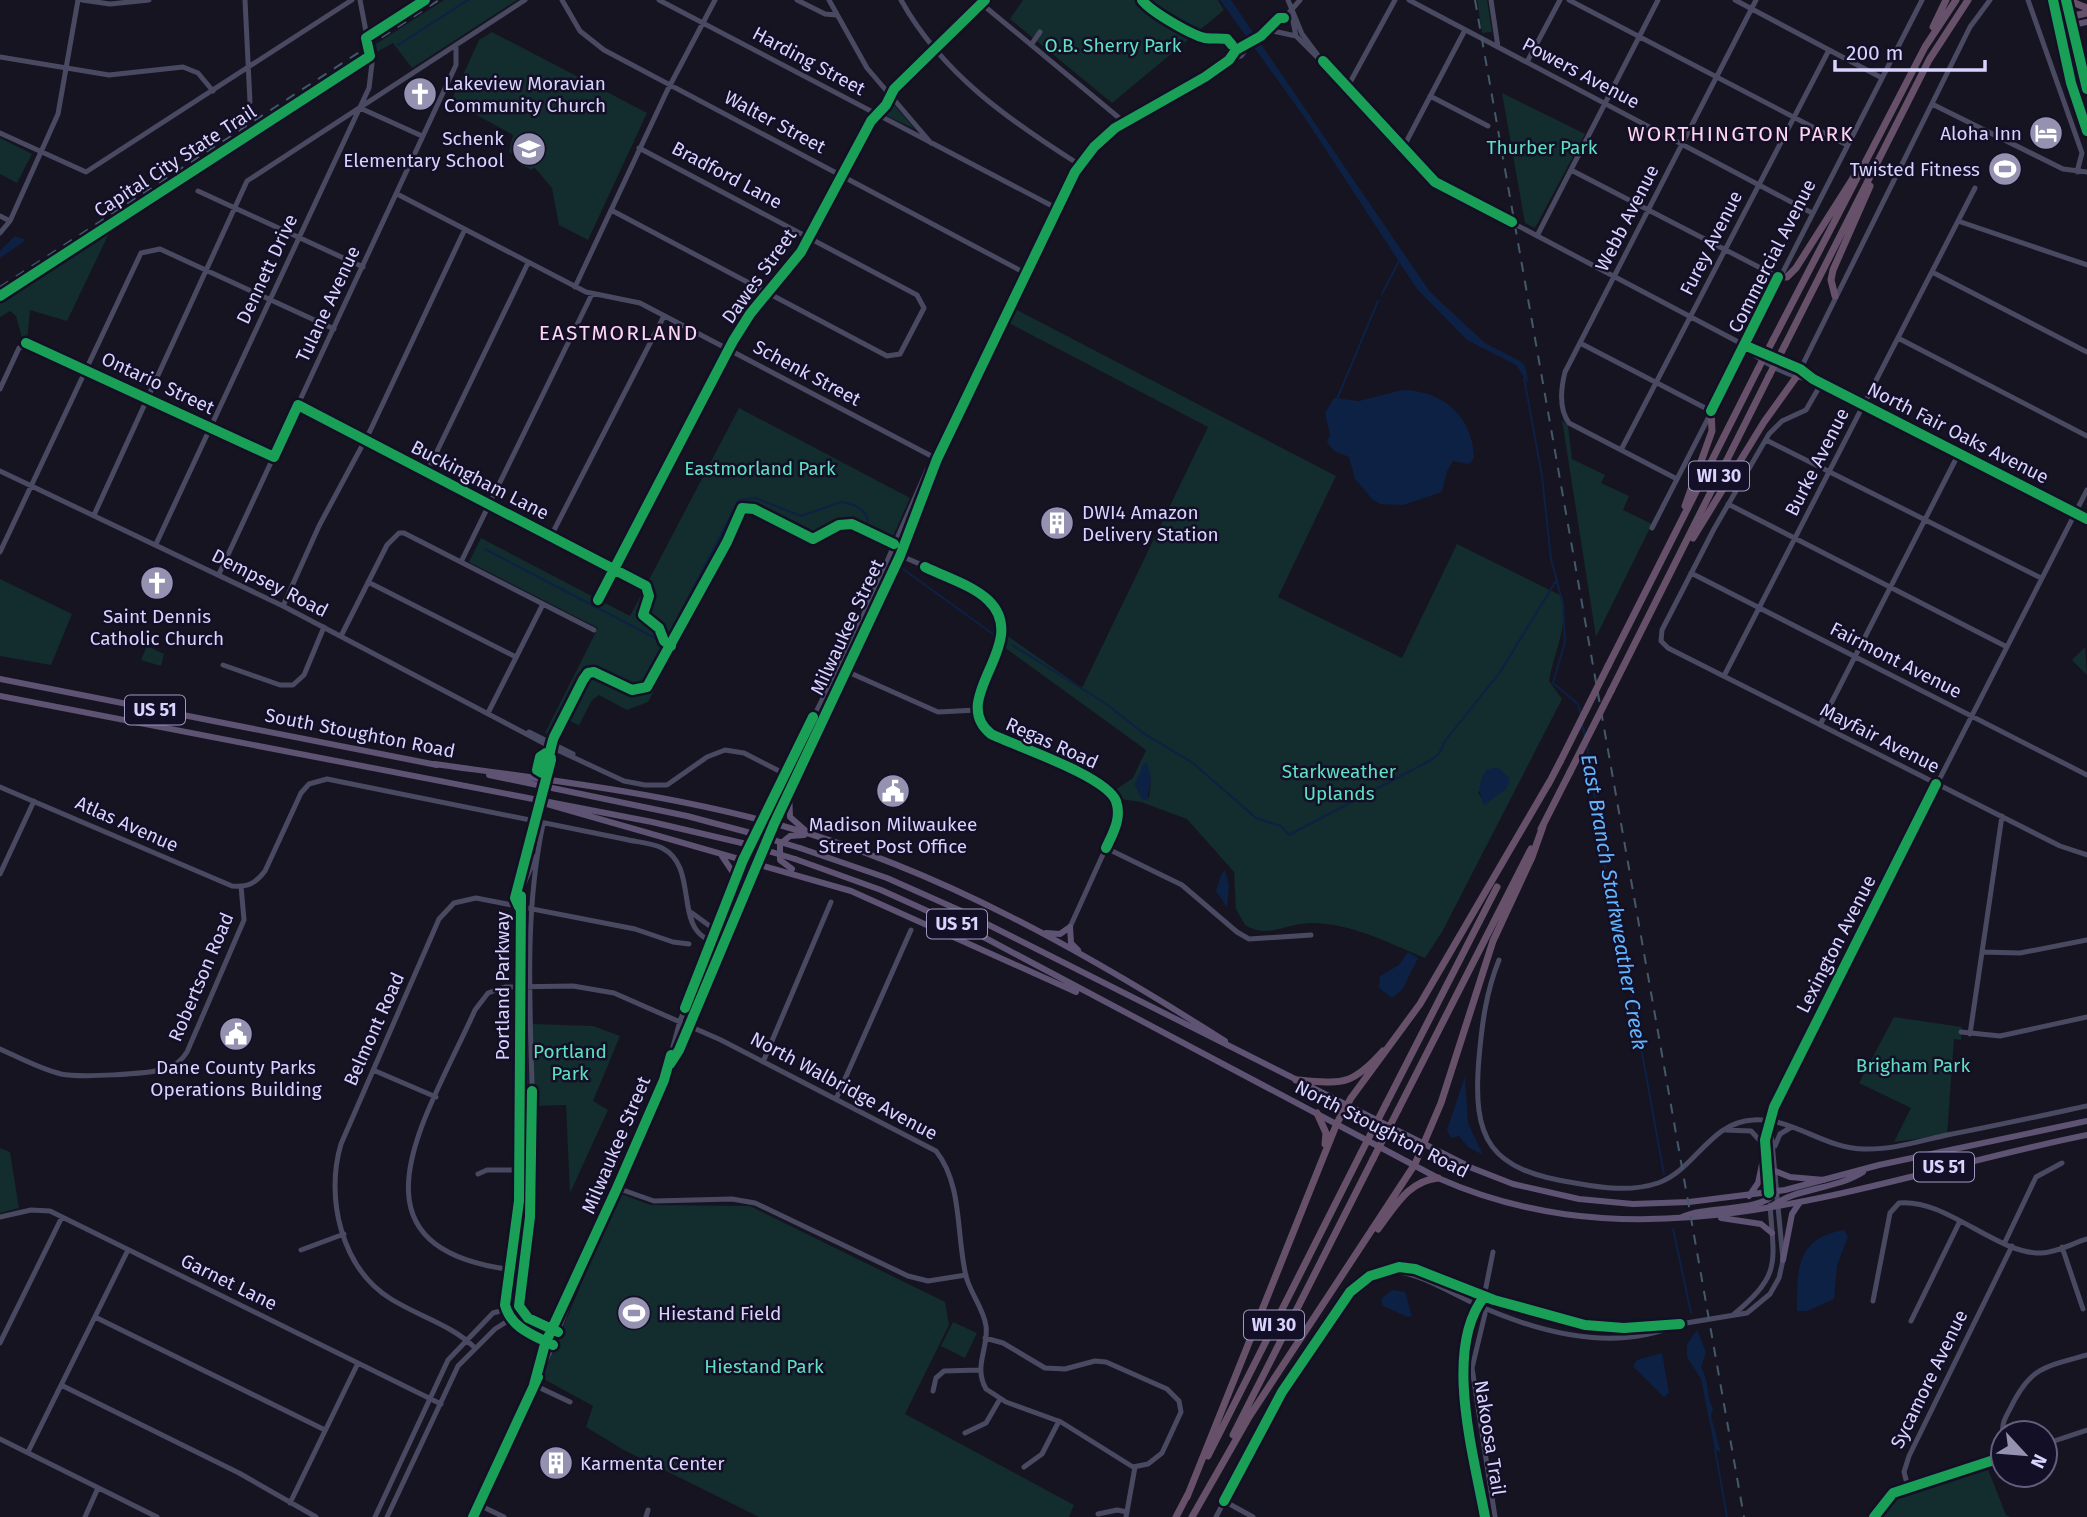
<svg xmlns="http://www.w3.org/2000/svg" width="2087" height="1517" viewBox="0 0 2087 1517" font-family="'Fira Sans',sans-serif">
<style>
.green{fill:#132c2d;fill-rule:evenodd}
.water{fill:#0d2144}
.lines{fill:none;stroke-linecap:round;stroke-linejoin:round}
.stream{stroke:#0d2144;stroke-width:2}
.minor{stroke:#4a4962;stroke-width:5}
.major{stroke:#5e5373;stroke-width:6}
.highway{stroke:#67516a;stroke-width:7}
.rail{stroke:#43596b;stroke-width:2;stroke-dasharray:10 9;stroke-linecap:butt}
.major-bridge{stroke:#5e5373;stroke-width:6}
.highway-bridge{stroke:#67516a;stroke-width:7}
.cycleway-casing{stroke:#130f26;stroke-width:15}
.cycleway{stroke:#1a9f57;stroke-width:10}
.labels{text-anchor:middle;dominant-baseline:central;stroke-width:5;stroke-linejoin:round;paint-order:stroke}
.shield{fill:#130f26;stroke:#9e99be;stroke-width:2}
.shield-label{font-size:18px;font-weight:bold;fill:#d9d4ff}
.park-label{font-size:19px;fill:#5fe0c0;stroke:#130f26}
.street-label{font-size:19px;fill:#d9d4ff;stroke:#130f26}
.poi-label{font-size:19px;fill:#d9d4ff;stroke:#130f26;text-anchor:start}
.neighbourhood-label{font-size:21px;letter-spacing:2px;fill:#ffd6f0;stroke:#130f26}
.water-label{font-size:21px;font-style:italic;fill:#62b6ff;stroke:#130f26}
</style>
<rect width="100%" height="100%" fill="#161421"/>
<!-- green -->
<path class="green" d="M444,0h73l-105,68 -19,-25 -16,9 -1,-8z
M1023,0h195l6,10 -112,93 -102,-84z
M1477,0h10l5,32 -10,1z
M492,32l155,81 -59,127 -29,-15 -7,-37 -18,-21 -2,3 -12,-6 2,-5 -13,-7 4,-17 -62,-34 28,-61z
M1502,93l83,41 -50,94 -10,-5z
M890,105h4l21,24 -28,-13 -2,-4z
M0,138l32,16 -15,29 -17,-9z
M112,227l-45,94 -37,-11 -3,30 -4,1 -7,-25 -6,-5 -10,6v-18z
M1015,309l321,167 -58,121 124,61 55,-114 105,52c7,29 -8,56 -13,85l13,18 -120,233 -17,26c-36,-15 -76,-36 -116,-35 -23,1 -43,16 -64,2l-9,-16 -2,-37 -47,-53 -46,-17 -21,-3 -5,-9 18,-12 13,-28 -142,-103 2,-12 76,53 126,-261 -199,-104zM1146,763l5,17 -2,18 -10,-5 -4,-9zM1510,778l-25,26 -7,-12z
M739,408l171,90 -20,45 -43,-17 -28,16h-9l-61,-33 -101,193 -21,8 -28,-15 -7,5 -13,25 -14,-6 -10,19 -10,-5 53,-105 -129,-66 12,-24 149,78z
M1562,420l6,6 4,33 33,16 -4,8 28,13 -6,14 29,14 -56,113z
M0,579l72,35 -21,51 -51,-9z
M147,646l17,8 -3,12 -20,-6z
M2085,647l2,28 -15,-15z
M525,913l3,2 -2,64 -4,-2z
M525,992l3,2 1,166 -3,3 -3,-169z
M1894,1017l68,10 -1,13 -7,-1 -7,96 -53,7 17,-34 -52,-25z
M533,1024l60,2 27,10 -27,65 15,9 -38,83 -4,-88 -32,1z
M0,1148l10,4 9,56 -19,5z
M526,1175l4,3 -2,35 -9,50 -3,-2z
M619,1193l31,12 100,1 195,96 4,23 -44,89 169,91 -5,12h-310l-135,-67 -38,-23 7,-21 -51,-28z
M953,1322l24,11 -12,25 -24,-12z
M1987,1467l19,48 4,2h-133l16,-19 12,-6z"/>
<!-- water -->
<path class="water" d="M1220,0h11l2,3 197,289 55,51 35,18 5,5 4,18 -13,-19 -49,-25 -50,-51 -112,-171z
M15,236l11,4 -26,18v-7z
M1402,390c40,0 71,26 72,68l-5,6 -16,-3 -6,10 -5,21 -39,13 -23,-1 -7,-4 -18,-21 -6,-22 -15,-6 -7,-9 3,-7 -5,-22 9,-15 25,3z
M1144,763h3l4,17 -4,20 -5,-1 -7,-15z
M1497,767l13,11 -4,11 -22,16c-6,-15 -6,-20 2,-35z
M1225,870l4,15 -2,22 -11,-16 5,-16z
M1408,952l10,6 -16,32 -10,8 -13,-10 1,-12 19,-11z
M1465,1076l3,47 15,32 -15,-8 -9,-11 -8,2 -4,-8z
M1844,1230l4,7 -11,28 -3,34 -27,12h-10c0,-39 -2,-73 47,-81z
M1392,1290l13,2 7,24 -4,1 -25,-11 -2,-7z
M1697,1330l9,22 -5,15c9,15 5,30 12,41l-2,8 10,37 -6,-4 -14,-70 -14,-22v-13z
M1662,1353l7,40 -5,4 -31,-31 4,-6z"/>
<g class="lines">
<!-- stream -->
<path class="stream" d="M398,45l70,-45
M154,198l87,-50 118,-78
M1382,294l17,-33
M1524,378l18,98 9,83 12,45 2,38 -12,41 25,21 3,11
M1337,399l41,-98
M485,549l174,91
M903,569l90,65
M668,637l71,-137 16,-2 46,18 40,-14c13,2 24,6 27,19
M1012,645l93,58 38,30 50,30 63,55 25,8 8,9 142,-75 8,-6 6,-13 55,-69 56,-91
M1582,724l3,12
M1587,745l27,184 16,58 34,187
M1673,1229l18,84
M1712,1428l3,16
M1715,1449l12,68"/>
<!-- minor -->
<path class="minor" d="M82,0l28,4 39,-4
M245,0l5,102
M562,0l18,31 24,19 421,223
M659,0l397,208
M797,0l28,14 11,1
M829,0l38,68 64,75
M901,0c41,74 109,121 179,165
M977,0l147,122
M1288,0l14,34 18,24 115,124 309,163 56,24 13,10 274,140
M1409,0l403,213
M1491,0l7,47
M1569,0l278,145
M1735,0l147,78
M2028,0l54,153 -5,19
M1292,17l4,19 21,21
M1267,31h6l27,-31
M1273,31l23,5
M1031,45l9,-13
M0,57l109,18 74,-8 15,6 15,18
M1229,60l12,-4 8,-11
M1527,62l33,-62
M1347,88l48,-88
M1430,96l58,30
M1932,104l131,65 24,3
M360,108l62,28
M0,133l86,39 266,-172
M1403,148l62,-118
M1571,170l207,107
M198,191l165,76
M397,194l189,98 54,11 297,156
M611,210l276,146 13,-2 24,-46 -7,-13 -278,-147
M0,216l10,5
M1958,221l129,44
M0,233l10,-12 48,-107 20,-114
M1537,236l121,-236
M1932,272l155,80
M575,287l92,-196 48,-91
M1898,338l189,98
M1580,343l131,68
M1744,345c12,15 49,35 69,34
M1797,376l173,-349 20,-27
M1821,384l-15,26 -24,11 -13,13 -55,95 -52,101 -1,11 7,7 392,198 27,9
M0,389l19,-41 11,-5 244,114
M298,405l348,181
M1766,440l275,138
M1621,450l208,-400
M0,471l283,135 268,141 73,34 21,4h22l40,-28 18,-7 19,3 39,20
M427,472l101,-209
M1677,479l-108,-56c-11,-15 -8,-35 -4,-51l191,-372
M1728,504l279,143
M94,515l153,-334 278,-181
M1652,528l270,-528
M551,536l113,-220
M156,544l213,-456 3,-25 -12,-63
M0,552l141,-299 19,-4 174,80
M897,554c23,11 76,30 92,46 42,44 -43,99 2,134l113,52c13,12 16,25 11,42l-45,99
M461,562l131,-268
M1691,573l396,202
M219,574l237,-509v-20
M368,582l148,75
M598,600l135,-259 17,-27 51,-62 70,-131 15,-16 8,-16 91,-89
M283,606l36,-80 51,-95 95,-202
M341,636l46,-91 12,-12h5l190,97
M223,665l57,20h13l11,-10 20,-48
M848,672l90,40 39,-2
M848,672l-2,-10 11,-26
M1724,676l251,-488
M489,711l54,-107
M1820,725l139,-272
M816,730l23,-51 -2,-10
M529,732l44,22
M0,787l232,99c16,1 23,-2 33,-15l36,-78 8,-9 18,-5 297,60c12,3 28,4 38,9 30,15 19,57 33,80 6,10 17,14 28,19
M543,824c-24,114 -8,231 -10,347 -1,43 -8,85 -15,127 2,21 24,27 40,34
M1106,848l76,37 55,47 12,7 62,-4
M536,856l-14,32 -3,19v294l-14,104c6,23 28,30 48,40
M0,874l34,-73
M692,913l34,25
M1982,952l38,1 67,-13
M1499,960c-13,32 -17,64 -20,98 -7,82 10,112 96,125 27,5 56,9 83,0 37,-13 52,-61 95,-63 39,-3 72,29 111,29 28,1 56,-8 83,-14 47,-9 93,-19 140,-29
M1961,1032l39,4 87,-19
M1970,1034l32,-218
M0,1049c20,9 40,20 61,25 20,4 85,0 105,-5 9,-3 16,-9 21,-17l57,-132 -3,-34
M763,1062l68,-160
M670,1064l9,-14 95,-226 126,-268 37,-97 138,-287 19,-25 21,-19 90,-51 24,-17 7,-10 25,-14 18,-18h5
M373,1070l63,27
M836,1099l75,-169
M1725,1130l26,1 13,14
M1775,1146l5,-12 10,-6
M478,1174l9,-4h46
M617,1188l37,13 78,-2 23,4 153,73 20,5 38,-6
M1769,1195l-4,-63 19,-48 303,-594
M0,1217l31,-7 19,1 391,193
M2005,1242l31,-65 26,-14
M2062,1247l21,62
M301,1250l43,-16
M522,1271c-190,-19 -95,-153 -47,-261l13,-17 17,-6 68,-1 41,7 107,47 215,111c27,34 20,84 30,125 4,17 18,33 20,50 3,22 -13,40 0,63l20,13 55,20 72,45 15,-3 14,-11 19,-41 -2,-11 -12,-12 -61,-27 -11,-1 -30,8 -20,-1 -42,-25 -18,-5
M1393,1271c28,3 54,20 80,32 61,28 139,50 204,22
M1484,1297l9,-45
M1484,1297l1,17 -13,54 23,149
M1873,1301l17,-88 9,-10c47,-5 97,51 142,50 15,0 32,-10 46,-14
M1478,1305c-31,63 -5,146 7,212
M1733,1315c49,-41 41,-51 37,-110
M95,1317l230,113
M1911,1321l49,-100
M0,1343l62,-126
M475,1348c-23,-23 -57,-32 -84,-49 -50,-31 -66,-102 -50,-155l98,-225 15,-16 22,-5 159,31 38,13 16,2
M61,1385l178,88 77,44
M534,1385l12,-44 30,-58 88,-203 16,-59 63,-161 117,-237 67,-153 10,-11
M534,1385l36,17
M933,1391l3,-13 8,-7 35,-1
M965,1433l21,-10 14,-24
M2003,1435c-2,-10 2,-17 7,-26 20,-42 34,-42 77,-54
M0,1439l157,78
M2045,1444l42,-14
M28,1452l100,-202
M1024,1467l18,-13 17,-33
M1908,1487l-4,-15 5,-16 103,-210
M1224,1501l29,16
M290,1503l68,-140
M479,1505l25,12
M1098,1514l19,-4 10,2
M85,1517l13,-29
M375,1517l73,-157 45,-47 26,-7
M387,1517l71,-151 37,-37 27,-17
M473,1517l77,-165 23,-59
M646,1517l2,-7
M1126,1517l9,-50
M1216,1517l66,-125 68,-100 20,-16 40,-8 86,33 98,25 86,-2 67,-11 23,-19 9,-16 4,-18 -13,-139
M1874,1517l19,-24 110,-36"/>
<!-- major -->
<path class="major" d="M2053,0l18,83 16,48
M2066,0l21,89
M2059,28l28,-6
M0,679l437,86
M0,696l652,126 90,21
M434,764c116,16 236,30 349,62 158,44 305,128 442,215
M489,775l198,41 60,16
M789,792l1,25 16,14
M547,804l304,87 225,101
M800,848l87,30 72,32 513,258 41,16 66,15 54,5 56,-2 96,-12 94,-25 208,-44
M722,856l14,21
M795,859l86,31 93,42 464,246c215,96 434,0 649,-43
M792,869l-12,-9v-16l10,-8 14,-1
M1070,927l1,16 7,7
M1046,933l14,1 10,-7
M1775,1171l15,6 34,3
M1749,1196l9,-13 7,-33
M1772,1206c26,-19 63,-16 91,-34
M1682,1217c26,-12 78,-4 95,-25
M1721,1218l40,6 11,9
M1783,1260l9,-46 8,-12"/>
<!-- highway -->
<path class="highway" d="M2067,0l20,8
M1933,27l13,-27
M2059,28l10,-11 18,-4
M1778,277h9l9,-9 61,-96
M1835,296l-4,-16 2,-10 37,-84
M1773,340l152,-293 31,-47
M1785,345l144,-285 39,-60
M1685,506l27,-75 -1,-20
M1693,538l71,-116 33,-46
M1608,666l150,-297
M1611,691l158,-315
M1548,785l12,-23
M1541,829l29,-57
M1296,1080c45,3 54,8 87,-29
M1386,1104l111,-217
M1398,1110l133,-261
M1317,1113l9,20 -1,11
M1378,1229c17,-22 30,-48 60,-51
M1233,1435l140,-276
M1208,1456l153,-303
M1187,1497l150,-374 14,-25 69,-94 130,-223
M1176,1517l12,-23
M1192,1517l57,-100 166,-253 26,-61 52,-162 39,-84 11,-31"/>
<!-- rail -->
<path class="rail" d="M1475,0l269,1517
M0,287l439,-287"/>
<!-- major-bridge -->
<path class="major-bridge" d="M747,832l53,16
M742,843l53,16"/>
<!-- highway-bridge -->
<path class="highway-bridge" d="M1758,369l15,-29
M1769,376l16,-31
M1560,762l48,-96
M1570,772l41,-81
M1361,1153l25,-49
M1373,1159l25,-49"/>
<!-- cycleway casing -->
<g class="cycleway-casing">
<path id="cycleway" d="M1142,0c8,11 49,35 63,38 7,1 15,0 22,1l5,6
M2053,0l18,83 16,48
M2066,0l21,89
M1323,61l112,121 77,40
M0,296l370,-240 -4,-18 59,-38
M26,343l248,114 24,-52 348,181 3,10 -6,19 16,13 5,13 7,5
M1744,345l56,24 13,10 274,140
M1711,411l67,-134
M925,567c20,10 47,18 63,33 45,43 -42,98 3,134 27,13 115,42 125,67 6,17 -3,32 -10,47
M598,600l135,-259 17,-27 51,-62 70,-131 15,-16 8,-16 91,-89
M521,896l-2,305 -14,104c6,23 28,30 48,40
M519,907l-4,-9 36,-138c0,-4 -1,-6 -5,-7l-6,4 -3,13 5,3 4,-2c3,-11 4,-24 8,-34l29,-57 5,-7 6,-1 38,18 15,-3 80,-145 15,-34 12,1 59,30 26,-14 13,-1 42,20
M685,1008l58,-148 70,-143
M670,1064l9,-14 95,-226 126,-268 37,-97 138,-287 19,-25 21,-19 90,-51 24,-17 7,-10 25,-14 18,-18h5
M532,1091l-2,126 -11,89 9,12 30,14
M1769,1193l-4,-53 9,-33 162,-323
M1484,1297c-41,52 -10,159 1,220
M534,1385l11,-41 72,-156 47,-108 7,-25
M1224,1501l58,-109 68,-100 20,-16 29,-9 16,2 79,31 91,25 39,3 56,-4
M473,1517l65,-140
M1874,1517l19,-24 110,-36"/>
</g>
<!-- cycleway -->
<use href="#cycleway" class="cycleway"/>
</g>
<!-- icons -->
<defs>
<g id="church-disc" transform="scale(1.75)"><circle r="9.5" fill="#9591b1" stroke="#130f26"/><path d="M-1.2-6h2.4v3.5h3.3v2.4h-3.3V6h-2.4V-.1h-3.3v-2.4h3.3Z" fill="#fff"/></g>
<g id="hotel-disc" transform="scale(1.75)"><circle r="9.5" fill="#9591b1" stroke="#130f26"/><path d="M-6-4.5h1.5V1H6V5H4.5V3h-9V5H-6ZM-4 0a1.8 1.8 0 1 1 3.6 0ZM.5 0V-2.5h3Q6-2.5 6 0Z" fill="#fff"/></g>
<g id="school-disc" transform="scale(1.75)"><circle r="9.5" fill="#9591b1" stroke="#130f26"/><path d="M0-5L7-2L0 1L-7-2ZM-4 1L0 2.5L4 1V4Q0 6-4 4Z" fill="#fff"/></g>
<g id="stadium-disc" transform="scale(1.75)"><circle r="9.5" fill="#9591b1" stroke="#130f26"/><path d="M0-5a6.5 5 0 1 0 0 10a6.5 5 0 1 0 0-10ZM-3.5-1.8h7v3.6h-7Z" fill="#fff"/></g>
<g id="building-disc" transform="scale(1.75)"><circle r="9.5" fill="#9591b1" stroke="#130f26"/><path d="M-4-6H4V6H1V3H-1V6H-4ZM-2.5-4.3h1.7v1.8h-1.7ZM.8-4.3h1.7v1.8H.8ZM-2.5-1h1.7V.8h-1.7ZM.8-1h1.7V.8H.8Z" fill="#fff"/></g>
<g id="civic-disc" transform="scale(1.75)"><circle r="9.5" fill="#9591b1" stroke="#130f26"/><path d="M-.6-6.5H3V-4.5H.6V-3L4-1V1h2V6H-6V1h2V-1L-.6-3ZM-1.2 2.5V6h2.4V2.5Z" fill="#fff"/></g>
</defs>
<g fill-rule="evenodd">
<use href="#church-disc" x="420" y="94"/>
<use href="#hotel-disc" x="2046" y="133"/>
<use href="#school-disc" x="529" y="149"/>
<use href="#stadium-disc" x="2005" y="169"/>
<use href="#building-disc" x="1057" y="523"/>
<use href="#church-disc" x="157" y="583"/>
<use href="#civic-disc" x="893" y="791"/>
<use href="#civic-disc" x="236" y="1034"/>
<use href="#stadium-disc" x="634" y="1313"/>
<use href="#building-disc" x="556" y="1463"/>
</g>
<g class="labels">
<!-- shield labels -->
<g class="shield">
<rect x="1689" y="461.5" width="60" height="29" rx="5"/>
<rect x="125" y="695.5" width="60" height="29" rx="5"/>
<rect x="927" y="909.5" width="60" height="29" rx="5"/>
<rect x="1914" y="1152.5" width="60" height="29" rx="5"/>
<rect x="1244" y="1310.5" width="60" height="29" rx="5"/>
</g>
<g class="shield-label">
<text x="1719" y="476">WI 30</text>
<text x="155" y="710">US 51</text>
<text x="957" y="924">US 51</text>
<text x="1944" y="1167">US 51</text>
<text x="1274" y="1325">WI 30</text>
</g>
<!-- park labels -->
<g class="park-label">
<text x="1113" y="45">O.B. Sherry Park</text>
<text x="1542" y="147">Thurber Park</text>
<text x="760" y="468">Eastmorland Park</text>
<text x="1339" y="771">Starkweather<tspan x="1339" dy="22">Uplands</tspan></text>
<text x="570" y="1051">Portland<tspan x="570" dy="22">Park</tspan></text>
<text x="1913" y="1065">Brigham Park</text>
<text x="764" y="1366">Hiestand Park</text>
</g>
<!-- street labels -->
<g class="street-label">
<text transform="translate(809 61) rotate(28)">Harding Street</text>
<text transform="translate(1581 73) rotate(28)">Powers Avenue</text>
<text transform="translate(775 122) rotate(28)">Walter Street</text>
<text transform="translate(175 161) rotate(-33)">Capital City State Trail</text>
<text transform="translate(727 175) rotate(28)">Bradford Lane</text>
<text transform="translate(1627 218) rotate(-63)">Webb Avenue</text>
<text transform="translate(1711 243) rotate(-63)">Furey Avenue</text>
<text transform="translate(1772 256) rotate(-63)">Commercial Avenue</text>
<text transform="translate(267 269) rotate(-65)">Dennett Drive</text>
<text transform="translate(759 276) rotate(-54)">Dawes Street</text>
<text transform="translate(328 304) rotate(-65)">Tulane Avenue</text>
<text transform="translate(807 373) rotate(28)">Schenk Street</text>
<text transform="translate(158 383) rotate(25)">Ontario Street</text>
<text transform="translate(1958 433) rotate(27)">North Fair Oaks Avenue</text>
<text transform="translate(1817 462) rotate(-63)">Burke Avenue</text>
<text transform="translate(480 480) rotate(27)">Buckingham Lane</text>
<text transform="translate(270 583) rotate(27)">Dempsey Road</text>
<text transform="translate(847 627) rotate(-65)">Milwaukee Street</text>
<text transform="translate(1896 660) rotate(27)">Fairmont Avenue</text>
<text transform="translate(360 733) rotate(11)">South Stoughton Road</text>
<text transform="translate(1880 738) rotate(27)">Mayfair Avenue</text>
<text transform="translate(1052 743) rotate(24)">Regas Road</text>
<text transform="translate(127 824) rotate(24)">Atlas Avenue</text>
<text transform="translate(1836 944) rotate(-63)">Lexington Avenue</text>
<text transform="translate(201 977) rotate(-67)">Robertson Road</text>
<text transform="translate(502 986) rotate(-90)">Portland Parkway</text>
<text transform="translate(374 1029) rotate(-66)">Belmont Road</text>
<text transform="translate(844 1086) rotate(28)">North Walbridge Avenue</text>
<text transform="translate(1382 1129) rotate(27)">North Stoughton Road</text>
<text transform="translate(616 1145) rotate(-67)">Milwaukee Street</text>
<text transform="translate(229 1282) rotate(26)">Garnet Lane</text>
<text transform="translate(1929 1379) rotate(-64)">Sycamore Avenue</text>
<text transform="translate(1490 1438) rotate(81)">Nakoosa Trail</text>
</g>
<!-- poi labels -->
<g class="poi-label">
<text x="444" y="83">Lakeview Moravian<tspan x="444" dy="22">Community Church</tspan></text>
<text x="2022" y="133" text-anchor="end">Aloha Inn</text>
<text x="504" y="138" text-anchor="end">Schenk<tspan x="504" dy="22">Elementary School</tspan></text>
<text x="1980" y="169" text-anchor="end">Twisted Fitness</text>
<text x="1082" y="512">DWI4 Amazon<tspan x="1082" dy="22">Delivery Station</tspan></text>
<text x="157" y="616" text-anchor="middle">Saint Dennis<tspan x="157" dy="22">Catholic Church</tspan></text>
<text x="893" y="824" text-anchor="middle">Madison Milwaukee<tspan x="893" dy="22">Street Post Office</tspan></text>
<text x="236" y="1067" text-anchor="middle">Dane County Parks<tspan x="236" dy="22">Operations Building</tspan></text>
<text x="658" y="1313">Hiestand Field</text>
<text x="580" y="1463">Karmenta Center</text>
</g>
<!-- neighbourhood labels -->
<g class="neighbourhood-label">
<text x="1741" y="134">WORTHINGTON PARK</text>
<text x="619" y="333">EASTMORLAND</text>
</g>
<!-- water labels -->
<g class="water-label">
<text transform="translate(1614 902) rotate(80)">East Branch Starkweather Creek</text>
</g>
</g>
<!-- north arrow -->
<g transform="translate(2024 1454) rotate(116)"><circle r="33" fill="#130f26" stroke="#625e7d" stroke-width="2"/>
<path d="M0-5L12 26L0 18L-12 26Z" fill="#9591b1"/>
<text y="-10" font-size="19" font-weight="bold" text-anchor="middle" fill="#d9d4ff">N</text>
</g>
<!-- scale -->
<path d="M1835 60v10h150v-10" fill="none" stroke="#d9d4ff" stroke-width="3.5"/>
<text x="1846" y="60" font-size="21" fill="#d9d4ff" stroke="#130f26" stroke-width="5" paint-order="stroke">200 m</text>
</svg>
